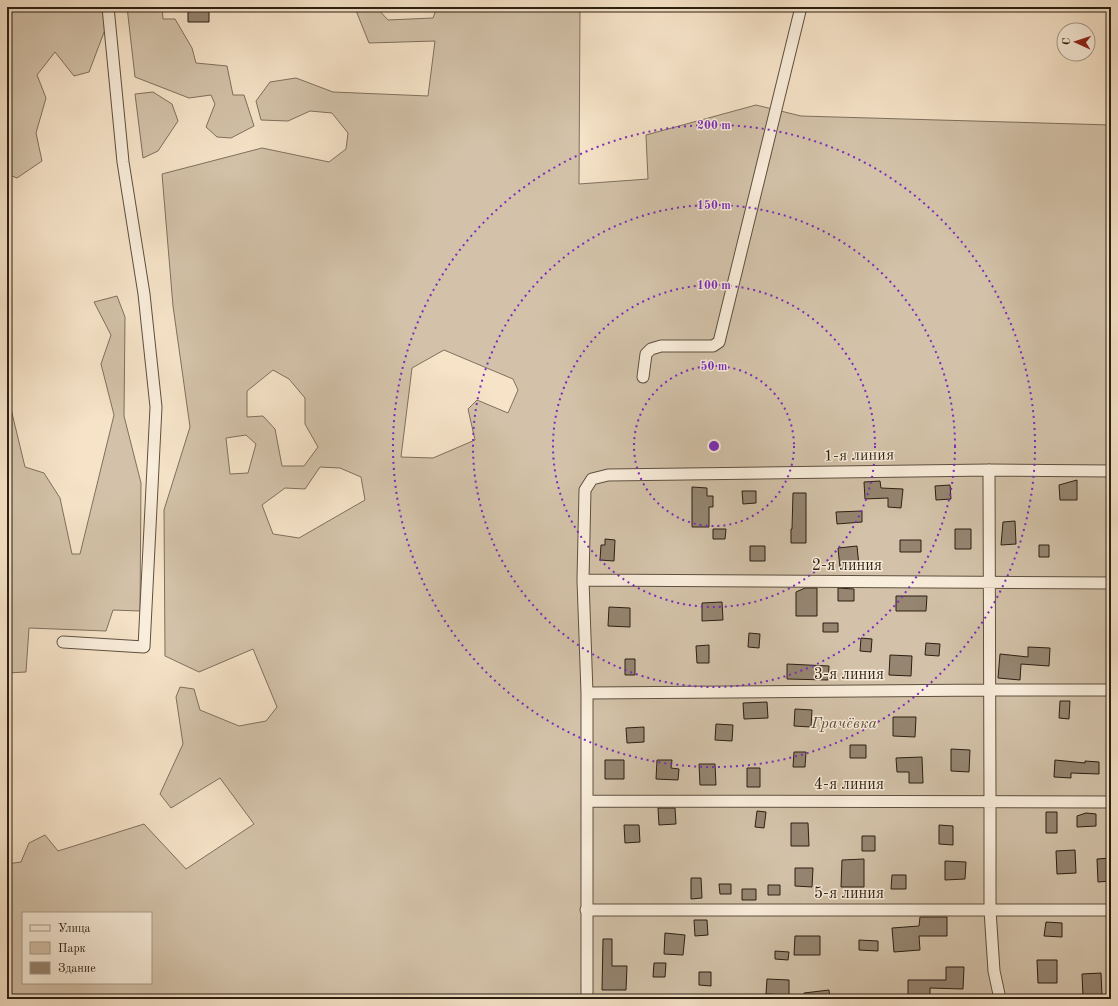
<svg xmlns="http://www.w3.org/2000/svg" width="1118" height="1006" viewBox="0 0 1118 1006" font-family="'Old Standard TT',serif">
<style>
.green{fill:#d3c2a9;stroke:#7f705e;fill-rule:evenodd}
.building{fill:#958571;stroke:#2b1f12}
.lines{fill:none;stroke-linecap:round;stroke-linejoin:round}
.minor-casing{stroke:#5e5040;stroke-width:13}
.minor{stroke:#f9eddb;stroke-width:11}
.ring{fill:none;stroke:#7b2cbf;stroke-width:2;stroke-dasharray:2 4}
.labels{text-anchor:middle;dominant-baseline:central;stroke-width:3;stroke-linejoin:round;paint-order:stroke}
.street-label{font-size:16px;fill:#2b1f12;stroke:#f9eddb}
.park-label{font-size:16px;font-style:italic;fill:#5d503f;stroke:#f9eddb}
.centre{fill:#7b2cbf;stroke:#f9eddb;stroke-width:2}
.ring-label{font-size:12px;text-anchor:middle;font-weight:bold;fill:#7b2cbf;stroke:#f9eddb;stroke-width:3;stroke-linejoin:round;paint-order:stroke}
</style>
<rect width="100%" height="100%" fill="#f6e3c8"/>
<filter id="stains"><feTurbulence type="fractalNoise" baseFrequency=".005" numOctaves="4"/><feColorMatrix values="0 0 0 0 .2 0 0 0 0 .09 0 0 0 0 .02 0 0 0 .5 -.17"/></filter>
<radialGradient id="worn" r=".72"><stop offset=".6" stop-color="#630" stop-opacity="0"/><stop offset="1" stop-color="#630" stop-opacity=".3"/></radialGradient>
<!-- green -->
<path class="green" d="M7,7h97l2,20 -17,45 -15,4 -19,-24 -18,23 9,23 -10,35 6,28 -25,17 -10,-4z
M127,7h35l1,12h12l17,29 4,15 31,3 6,29h11l10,31 -23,12 -14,-1 -11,-10 9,-23 -4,-9 -22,3 -54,-21z
M357,7h19l12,13 45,-2 4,-11h143l-1,177 69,-5 -2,-44 110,-30 45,11 310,9v874h-1104v-135l14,-2 8,-19 16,-8 13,16 86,-27 42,45 68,-45 -34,-46 -49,30 -11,-14 23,-50 -7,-47 4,-10 14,2 6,21 39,16 27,-5 11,-14 -24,-58 -54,23 -34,-16 -1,-146 26,-83 -17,-121 -11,-132 100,-26 67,14 17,-13 2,-16 -16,-20 -22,-2 -22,10 -27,-1 -5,-19 14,-19 26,-4 37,14 95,4 7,-55 -66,2 -14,-35zM444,350l69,29 5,11 -10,23 -31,-13 -9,9 7,31 -42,18 -32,-1 11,-89zM273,370l16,9 16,19v26l13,23 -14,19h-22l-7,-37 -12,-13 -16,1v-26zM246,435l10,9 -8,29 -18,1 -4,-36zM320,467l20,1 21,9 4,23 -66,38 -26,-4 -11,-29 23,-17 20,1zM23,913h128v70h-128z
M153,92l19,12 6,17 -20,30 -15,7 -8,-64z
M117,296l8,21 -1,99 17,67 -1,128 -27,-1 -7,21 -77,-3 -3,44 -19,1v-264h4l14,58 19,6 16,25 12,56h8l34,-139 -13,-51 10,-29 -17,-33z"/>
<!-- building -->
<path class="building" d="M188,7h21v15h-21z
M1077,480v20h-17l-1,-15z
M880,481l1,7 22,1 -2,19 -13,-1v-9l-23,1 -1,-17z
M950,485l1,14 -15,1 -1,-14z
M692,487l15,1v8h6v11h-4v20h-17z
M742,491h14v12l-13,1z
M793,493h13v50h-15v-14h1z
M862,511v11l-25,2 -1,-12z
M1015,521l1,23 -15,1 2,-23z
M713,529h13l-1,10h-12z
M955,529h16v20h-16z
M605,539l10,1 -1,21 -14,-1 1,-15h4z
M900,540h21v12h-21z
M1039,545h10v12h-10z
M750,546h15v15h-15z
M857,546l2,20 -19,2 -2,-20z
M805,588h12v28h-21v-24z
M838,588l16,1v12h-16z
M896,596h31l-1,15h-30z
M722,602l1,18 -21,1v-18z
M609,607l21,1v19l-22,-1z
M823,623h15v9h-15z
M749,633l11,1 -1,14 -11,-1z
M861,638l11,1 -1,13 -11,-1z
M926,643l14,1 -1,12 -14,-1z
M709,645v18h-12l-1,-17z
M1028,647l22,1 -1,18 -28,-2 -1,16 -22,-2 2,-24 28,3z
M890,655l22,1 -1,20 -22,-1z
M625,659h10v16h-10z
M787,664l42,2 -1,14 -41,-1z
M1060,701h10l-1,18 -10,-1z
M767,702l1,16 -24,1 -1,-16z
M795,709l17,1 -1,17 -17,-1z
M893,717h23l-1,20 -22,-1z
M716,724l17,1 -1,16 -17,-1z
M644,727v15l-17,1 -1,-15z
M850,745h16v13h-16z
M951,749l19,1 -1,22 -18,-1z
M794,752h12l-1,15h-12z
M922,757l1,26h-14v-11h-12l-1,-14z
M605,760h19v19h-19z
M657,760h15l-1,8 8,1 -1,11 -22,-1z
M1055,760l30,3v-2l14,1v12l-28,-1v5l-17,-1z
M699,764h16l1,21h-16z
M747,768h13v19h-13z
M658,808h17l1,16 -17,1z
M757,811l9,1 -2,16 -9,-1z
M1046,812h11v21h-11z
M1086,813l10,1v12l-19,1v-11z
M791,823h17l1,23h-18z
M624,825h15l1,17 -15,1z
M939,825l14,1v19l-14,-1z
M862,836h13v15h-13z
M1075,850l1,23 -19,1 -1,-23z
M1111,858v23l-13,1 -1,-23z
M864,859v28h-23l1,-27z
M945,861l21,1 -1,17 -20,1z
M795,868h18l-1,19 -17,-1z
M892,875h14v14h-15z
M691,878h10l1,20 -11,1z
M719,884h12v10h-11z
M768,885h12v10h-12z
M742,889h14v11h-14z
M920,917h27v19h-28l1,14 -26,2 -2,-24 27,-2z
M694,920h13l1,15 -13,1z
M1046,922l16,1v14l-18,-1z
M665,933l20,2 -2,20 -19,-1z
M795,936h25v19h-26z
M603,939h9v27h15l-1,24h-24z
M859,940l19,1v10l-19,-1z
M775,951l14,1 -1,8 -13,-1z
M1037,960h20v23h-19z
M654,963h12l-1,14h-12z
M946,967h18l-1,22 -33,-1v11h-22v-19h38z
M699,972h12v14l-12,-1z
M1101,973l1,23 -19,1 -1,-23z
M767,979l22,1v15l-23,-1z
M829,990l1,9h-26v-6z"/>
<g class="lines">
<!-- minor casing -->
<g class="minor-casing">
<path id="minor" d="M643,377l3,-23 5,-5 10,-3h52l6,-4 82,-335
M989,470l1,331v109l4,61 6,28
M583,580l528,3
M63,642l81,5 12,-240 -12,-113 -21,-132 -15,-155
M587,693l403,-3h121
M587,801l524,1
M586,910h525
M587,999v-306l-4,-113 2,-90 7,-11 16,-4 381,-5 122,1"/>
</g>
<!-- minor -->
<use href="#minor" class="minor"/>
</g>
<!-- distance rings -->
<g class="ring">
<circle cx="714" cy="446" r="80"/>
<circle cx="714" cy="446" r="161"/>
<circle cx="714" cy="446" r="241"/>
<circle cx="714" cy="446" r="321"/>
</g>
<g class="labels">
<!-- street labels -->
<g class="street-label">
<text transform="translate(859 456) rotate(-1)">1-я линия</text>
<text x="847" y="566">2-я линия</text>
<text x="849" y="675">3-я линия</text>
<text x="849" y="785">4-я линия</text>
<text x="849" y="894">5-я линия</text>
</g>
<!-- park labels -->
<g class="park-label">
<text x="844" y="724">Грачёвка</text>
</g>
</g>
<circle cx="714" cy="446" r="6" class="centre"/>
<g class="ring-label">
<text x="714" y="129">200 m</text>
<text x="714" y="209">150 m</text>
<text x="714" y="289">100 m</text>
<text x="714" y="370">50 m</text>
</g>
<!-- margin -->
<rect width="1118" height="1006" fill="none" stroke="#f6e3c8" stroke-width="24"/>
<rect x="8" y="8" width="1102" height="990" fill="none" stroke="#2b1f12" stroke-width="2"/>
<rect x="12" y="12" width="1094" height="982" fill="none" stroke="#2b1f12"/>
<!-- legend -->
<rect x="22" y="912" width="130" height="72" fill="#f9eddb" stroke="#a79b8b"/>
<rect x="30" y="925" width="20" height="6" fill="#f9eddb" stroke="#a79b8b"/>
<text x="58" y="932" font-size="12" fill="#2b1f12">Улица</text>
<rect x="30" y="942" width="20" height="12" fill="#d3c2a9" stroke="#a79b8b"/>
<text x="58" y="952" font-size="12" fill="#2b1f12">Парк</text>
<rect x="30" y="962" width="20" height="12" fill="#958571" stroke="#a79b8b"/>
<text x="58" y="972" font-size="12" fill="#2b1f12">Здание</text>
<!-- north arrow -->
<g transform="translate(1076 42) rotate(273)"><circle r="19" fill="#f9eddb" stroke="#a79b8b"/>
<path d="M0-3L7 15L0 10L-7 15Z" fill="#8f2418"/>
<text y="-6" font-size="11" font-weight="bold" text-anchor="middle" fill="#2b1f12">С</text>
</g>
<rect width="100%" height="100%" filter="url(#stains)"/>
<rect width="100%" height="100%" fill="url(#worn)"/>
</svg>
